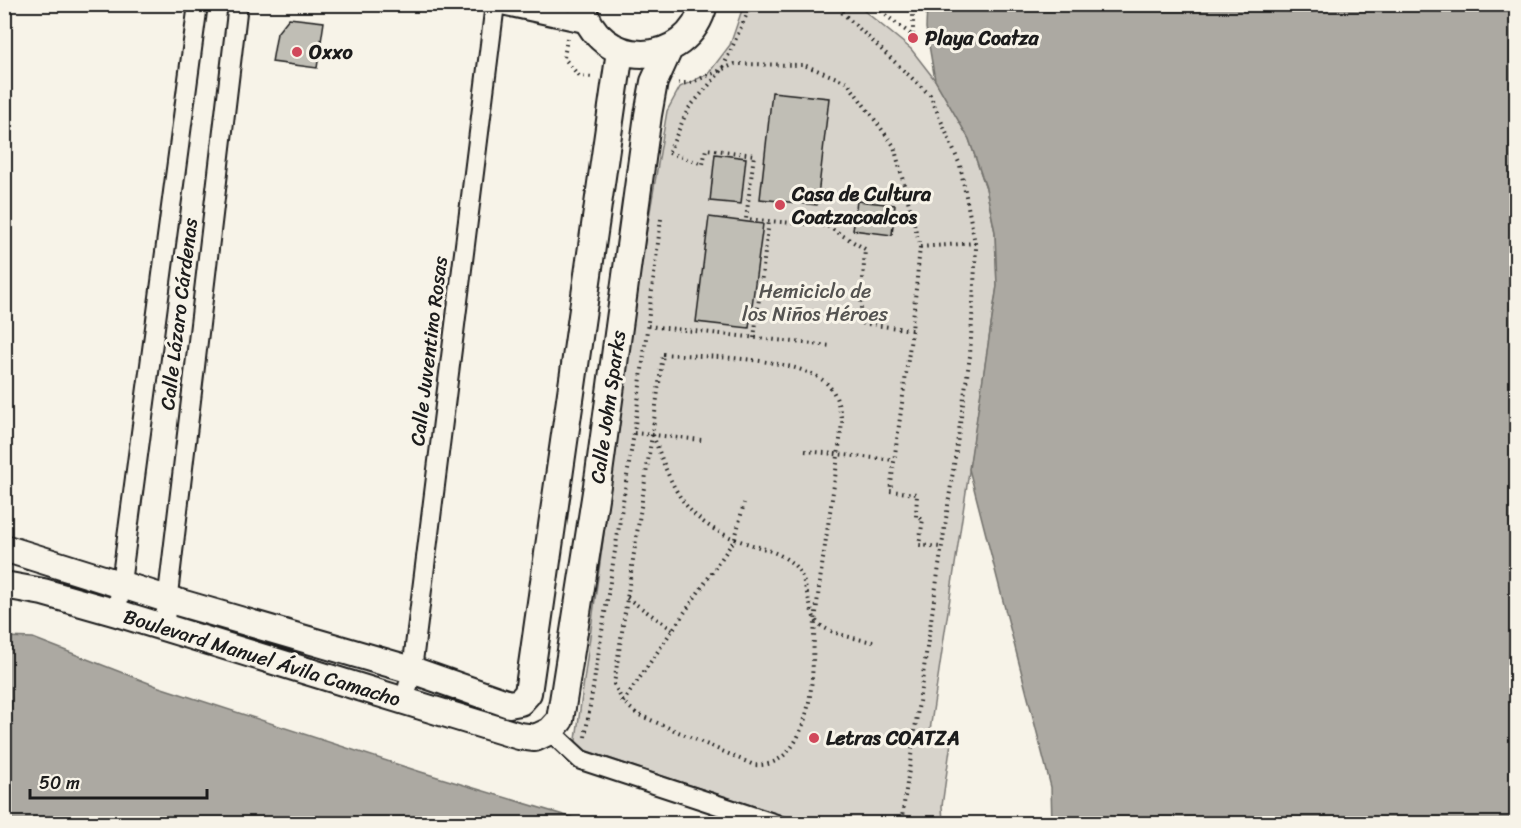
<svg xmlns="http://www.w3.org/2000/svg" width="1521" height="828" font-family="Sriracha,sans-serif">
	<rect width="100%" height="100%" fill="#f7f3e8"/>
	<filter id="ink" filterUnits="userSpaceOnUse"><feTurbulence type="fractalNoise" baseFrequency=".0167" numOctaves="2"/><feDisplacementMap in="SourceGraphic" scale="12" xChannelSelector="R" yChannelSelector="G"/><feConvolveMatrix kernelMatrix="1 2 1 2 8 2 1 2 1" color-interpolation-filters="sRGB"/></filter>
	<g filter="url(#ink)">
		<!-- green -->
		<path fill="#d7d3cb" stroke="#7a7874" stroke-width="1.5" d="M 741,5 L 857,5 L 911,49 L 935,80 L 969,139 L 986,188 L 995,232 L 997,286 L 929,737 L 951,742 L 942,806 L 943,823 L 805,823 L 575,747 L 638,282 L 667,111 L 680,87 L 708,74 L 730,45 L 742,10 Z"/>
		<!-- water -->
		<path fill="#aca9a2" stroke="#72716c" stroke-width="1.5" d="M 927,4 L 1516,5 L 1516,823 L 1052,823 L 1051,787 L 969,469 L 997,286 L 995,232 L 986,188 L 969,139 L 935,80 L 926,28 Z
			M 5,637 L 33,638 L 159,687 L 421,772 L 590,823 L 5,823 Z"/>
		<!-- building -->
		<path fill="#c0beb5" stroke="#1c1c1c" stroke-width="1.5" d="M 289,18 L 324,22 L 317,68 L 272,62 L 277,33 Z
			M 772,92 L 829,98 L 817,205 L 760,199 Z
			M 715,154 L 746,158 L 741,204 L 710,201 Z
			M 857,201 L 895,205 L 892,235 L 853,230 Z
			M 709,217 L 763,224 L 749,328 L 696,322 Z"/>
		<g fill="none" stroke-linecap="round" stroke-linejoin="round">
			<defs>
				<path id="street" d="M 497,4 L 589,24
					M 117,613 L 198,4
					M 164,628 L 238,4
					M 404,703 L 412,670 L 495,4
					M 550,731 L 581,760 L 776,824"/>
				<path id="secondary" d="M 582,4 C 597,71 688,70 704,4
					M 4,548 L 167,599 L 412,670 L 509,704 L 520,702 L 528,693 L 620,51
					M 4,585 L 43,592 L 117,613 L 519,736 L 535,738 L 550,731 L 560,720 L 599,473 L 648,115 L 654,82 L 669,49"/>
			</defs>
			<!-- street casing -->
			<use href="#street" stroke="#1c1c1c" stroke-width="22"/>
			<!-- secondary casing -->
			<use href="#secondary" stroke="#1c1c1c" stroke-width="30"/>
			<!-- path -->
			<path stroke="#1c1c1c" stroke-width="4" stroke-dasharray="1.5 4.5" stroke-linecap="butt" d="M 833,4 L 930,95 L 960,165 L 976,248 L 970,356 L 901,824
				M 871,4 L 913,36 L 913,4
				M 567,38 L 564,58 L 579,76 L 593,77
				M 678,83 L 690,83 L 735,64 L 804,65 L 847,82 L 894,146 L 920,247 L 975,243
				M 669,152 L 688,109 L 722,70 L 749,9 L 748,4
				M 669,153 L 703,164 L 706,149 L 754,155 L 746,219 L 827,226 L 865,249 L 860,323 L 912,330
				M 920,247 L 912,330 L 890,491 L 917,494 L 916,517 L 923,519 L 919,545 L 941,547
				M 648,326 L 831,346
				M 754,338 L 769,221
				M 663,354 C 703,357 806,356 830,387 C 838,397 840,411 842,422 C 835,489 822,555 815,622 C 812,658 815,701 799,734 C 791,753 775,767 754,765 L 637,714 L 623,702 L 614,684 L 652,435 Z
				M 634,433 L 702,440
				M 653,435 C 673,490 684,522 743,542 C 761,548 782,552 796,567 C 803,575 805,586 808,597 C 810,603 811,612 815,619 C 822,633 858,639 873,642
				M 805,451 L 894,460
				M 627,598 L 673,630
				M 623,702 L 735,539 L 744,503
				M 585,737 L 634,433 L 661,219"/>
			<!-- street -->
			<use href="#street" stroke="#f7f3e8" stroke-width="18"/>
			<!-- secondary -->
			<use href="#secondary" stroke="#f7f3e8" stroke-width="26"/>
		</g>
	</g>
	<!-- markers -->
	<g fill="#d1495b" stroke="#f7f3e8" stroke-width="2">
		<circle cx="913" cy="38" r="6"/>
		<circle cx="297" cy="52" r="6"/>
		<circle cx="780" cy="205" r="6"/>
		<circle cx="814" cy="738" r="6"/>
	</g>
	<g text-anchor="middle" dominant-baseline="central" stroke-width="6" stroke-linejoin="round" paint-order="stroke">
		<!-- poi labels -->
		<g font-size="20" font-weight="bold" fill="#1c1c1c" stroke="#f7f3e8" text-anchor="start">
			<text x="925" y="38">Playa Coatza</text>
			<text x="309" y="52">Oxxo</text>
			<text x="792" y="194">Casa de Cultura<tspan x="792" dy="23">Coatzacoalcos</tspan></text>
			<text x="826" y="738">Letras COATZA</text>
		</g>
		<!-- park labels -->
		<g font-size="20" fill="#545351" stroke="#f7f3e8">
			<text x="815" y="291">Hemiciclo de<tspan x="815" dy="23">los Niños Héroes</tspan></text>
		</g>
		<!-- street labels -->
		<g font-size="20" fill="#1c1c1c" stroke="#f7f3e8">
			<text transform="translate(179 314) rotate(-83)">Calle Lázaro Cárdenas</text>
			<text transform="translate(429 351) rotate(-83)">Calle Juventino Rosas</text>
			<text transform="translate(608 407) rotate(-82)">Calle John Sparks</text>
			<text transform="translate(262 658) rotate(17)">Boulevard Manuel Ávila Camacho</text>
		</g>
	</g>
	<!-- margin -->
	<rect width="1521" height="828" fill="none" stroke="#f7f3e8" stroke-width="24"/>
	<rect x="12" y="12" width="1497" height="804" fill="none" stroke="#1c1c1c" stroke-width="2" filter="url(#ink)"/>
	<!-- scale -->
	<path d="M30 789v9h177v-9" fill="none" stroke="#1c1c1c" stroke-width="3"/>
	<text x="39" y="789" font-size="18" fill="#1c1c1c" stroke="#f7f3e8" stroke-width="4.5" paint-order="stroke">50 m</text>
</svg>
